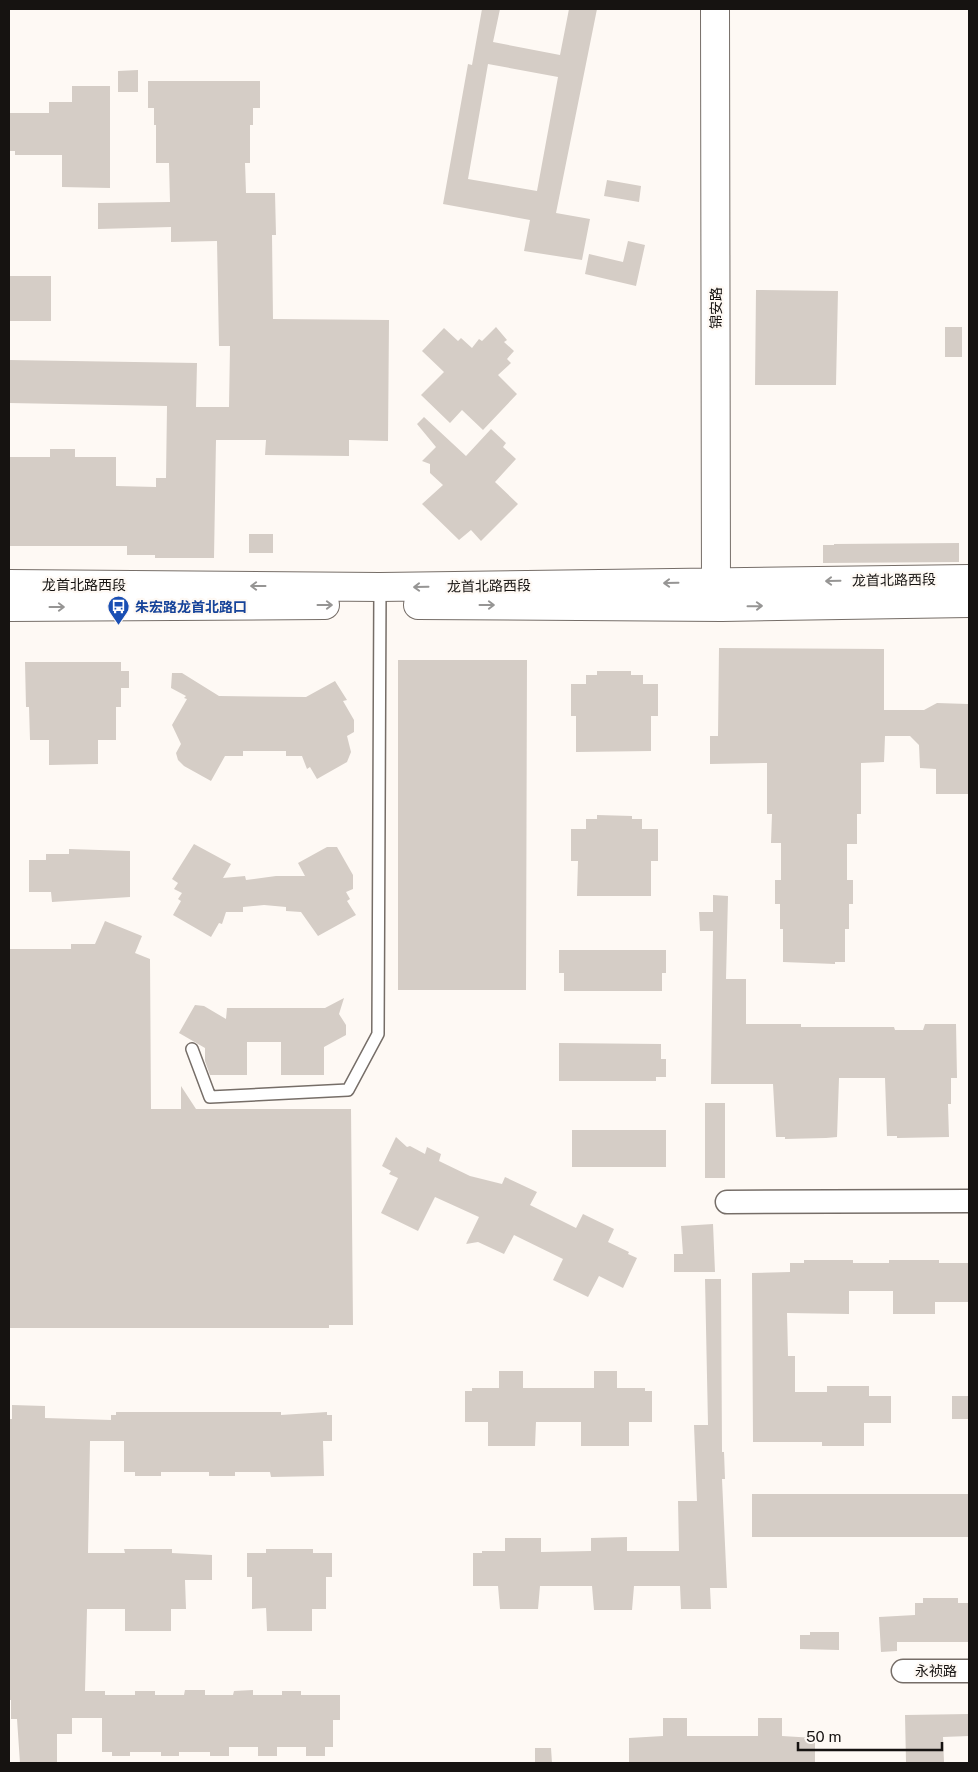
<svg xmlns="http://www.w3.org/2000/svg" width="978" height="1772" font-family="'Public Sans','Noto Sans SC',sans-serif">
	<rect width="100%" height="100%" fill="#fef9f4"/>
	<!-- building -->
	<path fill="#d5cdc6" fill-rule="evenodd" d="M 482,9 L 500,9 L 493,42 L 560,55 L 569,9 L 597,9 L 556,213 L 590,219 L 582,260 L 524,251 L 530,220 L 443,204 L 468,64 L 472,65 ZM 488,64 L 558,77 L 537,191 L 468,179 Z
		M 138,70 L 138,92 L 118,92 L 118,71 Z
		M 148,81 L 260,81 L 260,108 L 253,108 L 253,125 L 250,125 L 250,163 L 245,163 L 246,193 L 275,193 L 276,235 L 272,235 L 273,319 L 389,320 L 388,441 L 349,440 L 349,456 L 265,455 L 266,440 L 216,440 L 214,558 L 155,558 L 155,555 L 127,555 L 127,546 L 9,546 L 9,457 L 50,457 L 50,449 L 75,449 L 75,457 L 116,457 L 116,486 L 156,487 L 156,478 L 166,478 L 167,406 L 9,403 L 9,360 L 197,363 L 196,407 L 229,407 L 230,346 L 219,346 L 217,241 L 171,242 L 171,227 L 98,229 L 98,203 L 170,202 L 169,163 L 156,163 L 156,125 L 154,125 L 154,108 L 148,108 Z
		M 72,86 L 110,86 L 110,188 L 62,187 L 62,155 L 15,155 L 15,151 L 9,151 L 9,113 L 49,113 L 49,102 L 72,102 Z
		M 607,180 L 641,186 L 639,202 L 604,196 Z
		M 628,241 L 645,245 L 636,286 L 585,274 L 589,254 L 623,262 Z
		M 9,276 L 51,276 L 51,321 L 9,321 Z
		M 756,290 L 838,291 L 836,385 L 755,385 Z
		M 496,327 L 507,340 L 504,342 L 514,351 L 507,359 L 511,363 L 498,375 L 517,394 L 483,430 L 462,410 L 450,423 L 421,395 L 444,372 L 422,351 L 444,328 L 458,341 L 461,338 L 472,348 L 479,339 L 482,341 Z
		M 945,327 L 962,327 L 962,357 L 945,357 Z
		M 424,417 L 466,456 L 491,429 L 506,443 L 503,447 L 516,459 L 495,482 L 518,504 L 481,541 L 471,530 L 459,540 L 422,504 L 443,485 L 430,473 L 430,464 L 422,461 L 436,447 L 417,424 Z
		M 249,534 L 273,534 L 273,553 L 249,553 Z
		M 959,543 L 959,562 L 823,563 L 823,545 L 834,545 L 834,544 Z
		M 719,648 L 884,649 L 884,710 L 924,710 L 937,703 L 968,704 L 969,794 L 936,794 L 936,769 L 920,768 L 919,745 L 910,736 L 885,736 L 884,762 L 861,763 L 861,814 L 857,814 L 857,844 L 847,844 L 847,880 L 853,880 L 853,904 L 849,904 L 849,929 L 845,929 L 845,962 L 835,962 L 835,964 L 783,962 L 783,929 L 780,929 L 780,904 L 775,904 L 775,880 L 781,880 L 781,843 L 771,843 L 772,814 L 767,814 L 767,763 L 710,764 L 710,736 L 718,736 Z
		M 398,660 L 527,660 L 526,990 L 398,990 Z
		M 25,662 L 121,662 L 121,671 L 129,671 L 129,688 L 121,688 L 121,707 L 116,707 L 116,740 L 98,740 L 98,764 L 49,765 L 49,740 L 30,740 L 29,707 L 26,707 Z
		M 597,671 L 631,671 L 631,675 L 643,675 L 643,684 L 658,684 L 658,716 L 651,716 L 651,751 L 576,752 L 576,716 L 571,716 L 571,684 L 586,684 L 586,675 L 597,675 Z
		M 172,673 L 182,673 L 219,696 L 306,697 L 335,681 L 347,700 L 343,701 L 354,720 L 354,732 L 347,736 L 351,752 L 347,762 L 317,779 L 310,767 L 307,769 L 302,756 L 286,756 L 286,751 L 243,751 L 243,756 L 225,756 L 211,781 L 184,766 L 178,760 L 176,753 L 181,744 L 172,725 L 187,699 L 184,698 L 186,696 L 171,688 Z
		M 597,815 L 632,816 L 632,819 L 642,819 L 642,829 L 658,829 L 658,861 L 651,861 L 651,896 L 577,896 L 578,861 L 571,861 L 571,829 L 586,829 L 586,819 L 597,819 Z
		M 194,844 L 231,864 L 223,878 L 245,876 L 246,880 L 276,876 L 305,876 L 298,863 L 327,847 L 337,847 L 353,875 L 353,889 L 346,892 L 350,899 L 347,901 L 356,915 L 318,936 L 301,912 L 286,911 L 286,907 L 264,905 L 243,907 L 243,912 L 226,912 L 222,924 L 219,923 L 211,937 L 173,915 L 181,901 L 178,899 L 182,893 L 174,889 L 178,883 L 172,879 Z
		M 69,849 L 130,851 L 130,897 L 52,902 L 51,892 L 29,892 L 29,860 L 46,860 L 46,854 L 69,854 Z
		M 713,895 L 728,896 L 726,979 L 746,979 L 746,1024 L 801,1024 L 801,1027 L 894,1027 L 895,1030 L 923,1030 L 925,1024 L 956,1024 L 957,1078 L 951,1078 L 951,1104 L 948,1104 L 949,1137 L 897,1138 L 897,1136 L 887,1136 L 885,1078 L 839,1078 L 837,1137 L 826,1138 L 785,1139 L 785,1137 L 776,1137 L 773,1084 L 711,1084 L 713,931 L 700,931 L 699,912 L 713,912 Z
		M 105,921 L 142,936 L 135,953 L 150,959 L 151,1109 L 181,1109 L 181,1086 L 196,1109 L 351,1109 L 353,1325 L 329,1325 L 329,1328 L 9,1328 L 9,949 L 71,949 L 71,944 L 95,944 Z
		M 559,950 L 666,950 L 666,973 L 662,973 L 662,991 L 564,991 L 564,973 L 559,973 Z
		M 344,998 L 339,1014 L 346,1025 L 346,1035 L 324,1047 L 324,1075 L 281,1075 L 281,1042 L 247,1042 L 247,1075 L 210,1075 L 205,1061 L 205,1048 L 179,1033 L 195,1005 L 204,1006 L 226,1019 L 227,1008 L 325,1008 Z
		M 559,1043 L 661,1044 L 661,1059 L 666,1059 L 666,1077 L 656,1077 L 656,1081 L 559,1081 Z
		M 705,1103 L 725,1103 L 725,1178 L 705,1178 Z
		M 572,1130 L 666,1130 L 666,1167 L 572,1167 Z
		M 396,1137 L 407,1147 L 410,1146 L 425,1154 L 427,1147 L 441,1154 L 439,1161 L 470,1176 L 502,1184 L 505,1177 L 537,1192 L 530,1205 L 576,1228 L 583,1214 L 614,1229 L 608,1242 L 629,1252 L 628,1254 L 637,1258 L 623,1288 L 599,1276 L 588,1297 L 553,1280 L 563,1259 L 514,1235 L 504,1254 L 478,1242 L 466,1244 L 479,1217 L 435,1197 L 418,1231 L 381,1213 L 398,1178 L 389,1174 L 391,1171 L 382,1166 Z
		M 713,1224 L 715,1272 L 674,1272 L 674,1254 L 683,1254 L 681,1226 Z
		M 804,1260 L 853,1260 L 853,1263 L 889,1263 L 889,1260 L 939,1260 L 939,1263 L 969,1263 L 969,1302 L 935,1302 L 935,1314 L 893,1314 L 893,1291 L 849,1291 L 849,1314 L 787,1313 L 788,1356 L 795,1356 L 795,1392 L 827,1392 L 827,1386 L 869,1386 L 869,1396 L 891,1396 L 891,1423 L 864,1423 L 864,1446 L 822,1446 L 822,1442 L 753,1442 L 752,1273 L 790,1272 L 790,1263 L 804,1263 Z
		M 705,1279 L 721,1279 L 722,1452 L 724,1452 L 725,1479 L 722,1479 L 727,1588 L 710,1588 L 711,1609 L 681,1609 L 680,1586 L 634,1586 L 632,1610 L 594,1610 L 592,1586 L 540,1586 L 538,1609 L 500,1609 L 498,1586 L 473,1586 L 473,1553 L 482,1553 L 482,1551 L 505,1551 L 505,1538 L 541,1538 L 541,1552 L 591,1551 L 591,1538 L 627,1537 L 627,1551 L 679,1551 L 678,1501 L 697,1501 L 694,1425 L 708,1425 Z
		M 499,1371 L 523,1371 L 523,1388 L 594,1388 L 594,1371 L 617,1371 L 617,1388 L 645,1388 L 645,1391 L 652,1391 L 652,1422 L 629,1422 L 629,1446 L 581,1446 L 581,1422 L 536,1422 L 535,1446 L 488,1446 L 488,1422 L 465,1422 L 465,1391 L 472,1391 L 472,1388 L 499,1388 Z
		M 952,1396 L 969,1396 L 969,1419 L 952,1419 Z
		M 12,1405 L 45,1406 L 45,1418 L 111,1420 L 111,1415 L 116,1415 L 116,1412 L 281,1412 L 281,1415 L 327,1412 L 327,1415 L 332,1415 L 332,1441 L 323,1441 L 324,1476 L 271,1477 L 270,1472 L 235,1472 L 235,1476 L 209,1476 L 209,1472 L 161,1472 L 161,1476 L 135,1476 L 135,1472 L 124,1472 L 124,1441 L 90,1441 L 88,1553 L 125,1553 L 124,1549 L 172,1549 L 172,1553 L 212,1555 L 212,1580 L 185,1580 L 186,1609 L 171,1609 L 171,1631 L 125,1631 L 125,1609 L 87,1609 L 85,1691 L 105,1691 L 105,1695 L 135,1695 L 135,1691 L 155,1691 L 155,1695 L 184,1695 L 185,1690 L 205,1690 L 205,1695 L 233,1695 L 234,1691 L 253,1690 L 253,1695 L 282,1695 L 282,1691 L 301,1691 L 301,1695 L 340,1695 L 340,1720 L 333,1720 L 333,1747 L 325,1747 L 325,1756 L 306,1756 L 306,1747 L 277,1747 L 277,1756 L 258,1756 L 258,1747 L 229,1747 L 229,1756 L 210,1756 L 210,1752 L 179,1752 L 179,1756 L 161,1756 L 161,1752 L 130,1752 L 130,1756 L 112,1756 L 112,1752 L 102,1752 L 102,1718 L 72,1718 L 72,1734 L 57,1734 L 57,1763 L 20,1763 L 17,1719 L 11,1719 L 11,1700 L 9,1700 L 9,1419 L 12,1419 Z
		M 752,1494 L 969,1494 L 969,1537 L 752,1537 Z
		M 266,1549 L 313,1549 L 313,1553 L 332,1553 L 332,1577 L 326,1577 L 326,1609 L 312,1609 L 312,1631 L 267,1631 L 266,1608 L 252,1609 L 252,1577 L 247,1577 L 247,1553 L 266,1553 Z
		M 923,1598 L 958,1598 L 958,1603 L 969,1603 L 969,1642 L 897,1642 L 897,1651 L 881,1652 L 879,1617 L 915,1615 L 915,1603 L 923,1603 Z
		M 810,1632 L 839,1632 L 839,1650 L 800,1649 L 800,1635 L 810,1635 Z
		M 969,1714 L 969,1736 L 943,1737 L 944,1762 L 906,1762 L 905,1715 Z
		M 663,1718 L 687,1718 L 687,1736 L 758,1736 L 758,1718 L 782,1718 L 782,1736 L 815,1738 L 815,1763 L 629,1763 L 629,1738 L 663,1736 Z
		M 535,1748 L 551,1748 L 552,1763 L 535,1763 Z"/>
	<g fill="none" stroke-linecap="round" stroke-linejoin="round">
		<defs>
			<path id="service" d="M 192,1049 L 210,1097 L 348,1090 L 378,1034 L 380,587"/>
			<path id="minor" d="M 727,1202 L 969,1201
				M 903,1671 L 969,1671"/>
			<path id="tertiary" d="M 715,9 L 716,600
				M 9,584 L 380,587 L 969,579
				M 418,605 L 722,607 L 969,603
				M 9,607 L 325,605"/>
		</defs>
		<!-- service casing -->
		<use href="#service" stroke="#766e68" stroke-width="14"/>
		<!-- minor casing -->
		<use href="#minor" stroke="#766e68" stroke-width="25"/>
		<!-- tertiary casing -->
		<use href="#tertiary" stroke="#766e68" stroke-width="30"/>
		<!-- service -->
		<use href="#service" stroke="#fff" stroke-width="11"/>
		<!-- minor -->
		<use href="#minor" stroke="#fff" stroke-width="22"/>
		<!-- tertiary -->
		<use href="#tertiary" stroke="#fff" stroke-width="28"/>
	</g>
	<!-- one-way arrows -->
	<defs><path id="oneway-shaft" d="M-6 0H5M1.5-3L5.5 0L1.5 3" fill="none" stroke-width="1.6" stroke-linecap="round" stroke-linejoin="round" transform="scale(1.25)"/></defs>
	<g stroke="#969594">
		<use href="#oneway-shaft" transform="translate(833 581) rotate(179)"/>
		<use href="#oneway-shaft" transform="translate(671 583) rotate(179)"/>
		<use href="#oneway-shaft" transform="translate(258 586) rotate(-180)"/>
		<use href="#oneway-shaft" transform="translate(421 587) rotate(179)"/>
		<use href="#oneway-shaft" transform="translate(325 605)"/>
		<use href="#oneway-shaft" transform="translate(487 605)"/>
		<use href="#oneway-shaft" transform="translate(755 606) rotate(-1)"/>
		<use href="#oneway-shaft" transform="translate(57 607)"/>
	</g>
	<!-- icons -->
	<defs>
		<symbol id="bus-pin" viewBox="-11 -11 22 30"><path d="M0 17L-7.5 6A9.5 9.5 0 1 1 7.5 6Z" fill="#1a4fb4" stroke="#fef9f4"/><path d="M-5-6H5V4H4V6H2V4H-2V6H-4V4H-5ZM-3.5-4V0h7V-4ZM-3.5 1.2v1.5H-2V1.2ZM2 1.2v1.5H3.5V1.2Z" fill="#fff"/></symbol>
	</defs>
	<g fill-rule="evenodd">
		<use href="#bus-pin" x="106" y="594" width="25" height="34"/>
	</g>
	<g text-anchor="middle" dominant-baseline="central" stroke-width="4.5" stroke-linejoin="round" paint-order="stroke">
		<!-- street labels -->
		<g font-size="14" fill="#161311" stroke="#fef9f4">
			<text transform="translate(716 308) rotate(-90)">锦安路</text>
			<text transform="translate(894 580) rotate(-1)">龙首北路西段</text>
			<text x="84" y="585">龙首北路西段</text>
			<text transform="translate(489 586) rotate(-1)">龙首北路西段</text>
			<text x="936" y="1671">永祯路</text>
		</g>
		<!-- transit labels -->
		<g font-size="14" font-weight="bold" fill="#164399" stroke="#fef9f4" text-anchor="start">
			<text x="135" y="607">朱宏路龙首北路口</text>
		</g>
	</g>
	<!-- border -->
	<rect width="978" height="1772" fill="none" stroke="#161311" stroke-width="20"/>
	<!-- scale -->
	<path d="M798 1742v8h144v-8" fill="none" stroke="#161311" stroke-width="2.5"/>
	<text x="806" y="1742" font-size="15" fill="#161311" stroke="#fef9f4" stroke-width="4" paint-order="stroke">50 m</text>
</svg>
